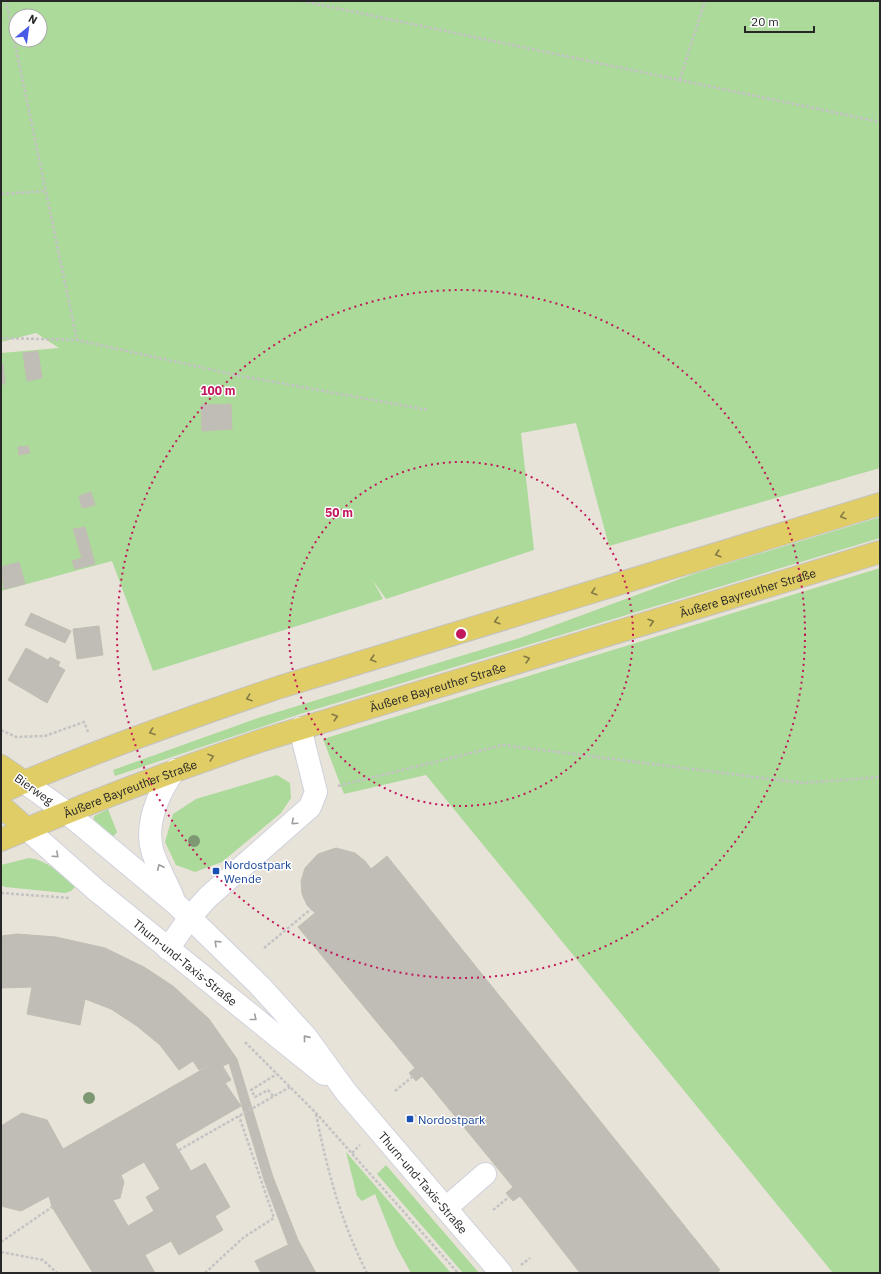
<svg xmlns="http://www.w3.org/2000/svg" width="881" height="1274" font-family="'IBM Plex Sans',sans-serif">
	<rect width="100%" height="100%" fill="#e8e3d9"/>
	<!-- green -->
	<path fill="#abda9a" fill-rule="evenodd" d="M 1,1 L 880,1 L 880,468 L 609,546 L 576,423 L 521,433 L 534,550 L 386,599 L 372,579 L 383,599 L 153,671 L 112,561 L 1,591 L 1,353 L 59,348 L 36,333 L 1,342 ZM 16,16 L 40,16 L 40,40 L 16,40 Z
		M 880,517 L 880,538 L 300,714 L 115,776 L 113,770 L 258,718 L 520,638 L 696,573 Z
		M 880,568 L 880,1273 L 833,1273 L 426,775 L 344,794 L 323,739 Z
		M 277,775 L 290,783 L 291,798 L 281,813 L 222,862 L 195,872 L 176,865 L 165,842 L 173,814 L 196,799 Z
		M 108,809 L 117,832 L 113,837 L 94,820 L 94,816 Z
		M 29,858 C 48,860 61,875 76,886 L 71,891 L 65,893 L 5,887 L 1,885 L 1,865 Z
		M 346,1152 L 451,1273 L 411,1273 L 396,1246 L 375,1194 L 362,1201 L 357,1196 Z
		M 386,1165 L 479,1273 L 463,1273 L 377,1174 Z"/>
	<!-- building -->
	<path fill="#c0bcb6" stroke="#c3beb3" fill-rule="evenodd" d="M 38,351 L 42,378 L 27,381 L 23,353 Z
		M 1,364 L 3,364 L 5,384 L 1,384 Z
		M 231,404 L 232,429 L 202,431 L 201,405 Z
		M 28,446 L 30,453 L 19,455 L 18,447 Z
		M 91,492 L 95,505 L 82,508 L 79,496 Z
		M 85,527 L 95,564 L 75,569 L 72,561 L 82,558 L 73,529 Z
		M 19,562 L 25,584 L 4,589 L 1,567 Z
		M 31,613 L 42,618 L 36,630 L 25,625 Z
		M 42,618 L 71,631 L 65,643 L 36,630 Z
		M 99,626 L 103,655 L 77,659 L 73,629 Z
		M 26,648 L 48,660 L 50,657 L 60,662 L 58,666 L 65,670 L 47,703 L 8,680 Z
		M 336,848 L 355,853 L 365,861 L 371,869 L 387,856 L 720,1270 L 717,1273 L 580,1273 L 520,1196 L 513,1201 L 506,1193 L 513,1187 L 422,1076 L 416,1081 L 409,1073 L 415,1068 L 298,927 L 315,913 L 307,905 L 302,894 L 301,881 L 305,868 L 318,854 Z
		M 17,934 L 56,937 L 105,948 L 144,967 L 173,986 L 209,1019 L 237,1059 L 223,1066 L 219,1060 L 199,1070 L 193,1061 L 179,1070 L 160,1045 L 137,1026 L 111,1009 L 85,999 L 80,1025 L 27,1014 L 32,987 L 1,988 L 1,936 Z
		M 237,1059 L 273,1177 L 298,1240 L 288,1244 L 264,1180 L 229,1063 Z
		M 219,1060 L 231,1080 L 225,1083 L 241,1106 L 175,1144 L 191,1171 L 205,1163 L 230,1207 L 215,1216 L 223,1230 L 179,1255 L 171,1241 L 145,1255 L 155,1273 L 93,1273 L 52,1207 L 49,1196 L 21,1211 L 1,1206 L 1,1126 L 22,1113 L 47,1120 L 63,1149 ZM 144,1162 L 160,1189 L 146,1197 L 154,1211 L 128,1226 L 113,1200 L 120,1198 L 124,1182 L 121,1175 Z
		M 298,1240 L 316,1273 L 261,1273 L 255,1261 Z"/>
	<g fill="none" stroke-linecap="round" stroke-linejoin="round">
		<defs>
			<g id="minor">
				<path id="s1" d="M 24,782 L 66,812 L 175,903 L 260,986 L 307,1038 L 346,1092 L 501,1273"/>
				<path id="s2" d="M 27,829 L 96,890 L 324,1074"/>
				<path d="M 173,898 C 167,883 158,868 153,853 C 144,826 158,792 175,770"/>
				<path d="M 168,949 L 190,917 L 208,897 L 310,807 L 316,792 L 300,728"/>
				<path d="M 446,1208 L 485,1174"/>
			</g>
			<g id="major">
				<path d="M 1,766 L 24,782"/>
				<path d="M 1,792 C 92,752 186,719 280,687 L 880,504"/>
				<path d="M 1,806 L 27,829"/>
				<path id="s3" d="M 1,840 C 87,803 174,770 263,740 L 880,552"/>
			</g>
		</defs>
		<!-- minor casing -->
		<use href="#minor" stroke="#cfd1de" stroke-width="24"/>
		<!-- major casing -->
		<use href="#major" stroke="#c3c3c3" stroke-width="24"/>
		<!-- path -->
		<path stroke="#c3c3c3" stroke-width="2.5" stroke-dasharray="3 2" stroke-linecap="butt" d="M 6,1 L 77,340
			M 302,1 L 880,122
			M 680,79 L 705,1
			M 1,194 L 46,191
			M 1,338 L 77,340 L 236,375 L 428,410
			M 1,730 L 16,737 L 45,736 L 84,722 L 88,732
			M 338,786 L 503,745 L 802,783 L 880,777
			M 1,893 L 70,898
			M 264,948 L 311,909
			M 245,1042 L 316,1113 L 458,1273
			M 395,1091 L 412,1077
			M 273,1096 L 268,1090 L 255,1097 L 251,1090 L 277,1074
			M 316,1114 C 327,1170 341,1222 367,1273
			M 410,1119 L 416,1115
			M 179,1150 L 290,1087
			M 352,1153 L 360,1145
			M 493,1210 L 509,1197
			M 1,1242 L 52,1207
			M 1,1252 L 43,1260 L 57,1273
			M 521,1265 L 530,1258
			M 205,1273 L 244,1237 L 274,1218 L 239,1116"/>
		<!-- minor -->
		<use href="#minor" stroke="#fff" stroke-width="22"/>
		<!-- major -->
		<use href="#major" stroke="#e1cd65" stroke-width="22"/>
	</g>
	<!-- trees -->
	<g fill="#7e9873">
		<circle cx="194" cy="841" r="6"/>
		<circle cx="89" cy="1098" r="6"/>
	</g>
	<!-- one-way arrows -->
	<defs><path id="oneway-chevron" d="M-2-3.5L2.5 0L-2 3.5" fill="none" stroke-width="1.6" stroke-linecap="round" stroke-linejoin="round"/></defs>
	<g stroke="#847a46">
		<use href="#oneway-chevron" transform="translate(843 516) rotate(163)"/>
		<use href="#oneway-chevron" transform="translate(718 554) rotate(163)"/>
		<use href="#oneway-chevron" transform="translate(594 592) rotate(163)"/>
		<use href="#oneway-chevron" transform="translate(497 621) rotate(163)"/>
		<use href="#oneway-chevron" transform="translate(651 622) rotate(-17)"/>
		<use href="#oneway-chevron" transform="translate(373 659) rotate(163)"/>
		<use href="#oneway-chevron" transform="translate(527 659) rotate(-17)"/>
		<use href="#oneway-chevron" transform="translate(249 698) rotate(161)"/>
		<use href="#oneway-chevron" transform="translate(335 717) rotate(-17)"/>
		<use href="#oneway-chevron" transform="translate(152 732) rotate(160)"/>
		<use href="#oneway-chevron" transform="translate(211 757) rotate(-19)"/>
	</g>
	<g stroke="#9e9e9e">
		<use href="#oneway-chevron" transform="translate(294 822) rotate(138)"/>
		<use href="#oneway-chevron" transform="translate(56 855) rotate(42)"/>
		<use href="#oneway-chevron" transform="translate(160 867) rotate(-115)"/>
		<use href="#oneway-chevron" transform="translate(217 943) rotate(-136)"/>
		<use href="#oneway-chevron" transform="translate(254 1018) rotate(39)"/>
		<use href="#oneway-chevron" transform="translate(306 1038) rotate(-129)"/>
	</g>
	<!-- distance rings -->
	<g fill="none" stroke="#c2185b" stroke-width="2" stroke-dasharray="2 4">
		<circle cx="461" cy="634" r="172"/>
		<circle cx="461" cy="634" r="344"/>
	</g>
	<!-- markers -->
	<g fill="#1a4fb4" stroke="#fff" stroke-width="1.5">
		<rect x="212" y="867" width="8" height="8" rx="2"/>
		<rect x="406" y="1115" width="8" height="8" rx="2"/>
	</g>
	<g text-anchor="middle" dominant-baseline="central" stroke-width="3" stroke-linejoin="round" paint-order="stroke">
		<!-- street labels -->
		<g font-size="12" fill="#272727" stroke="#fff">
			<text stroke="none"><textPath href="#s3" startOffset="787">Äußere Bayreuther Straße</textPath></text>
			<text stroke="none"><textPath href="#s3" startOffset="463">Äußere Bayreuther Straße</textPath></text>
			<text stroke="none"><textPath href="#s3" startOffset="139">Äußere Bayreuther Straße</textPath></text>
			<text transform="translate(34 789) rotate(35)">Bierweg</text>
			<text stroke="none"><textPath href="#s2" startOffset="207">Thurn-und-Taxis-Straße</textPath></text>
			<text stroke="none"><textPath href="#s1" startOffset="568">Thurn-und-Taxis-Straße</textPath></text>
		</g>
		<!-- transit labels -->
		<g font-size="12" fill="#164399" stroke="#fff" text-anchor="start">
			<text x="224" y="864">Nordostpark<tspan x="224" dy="14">Wende</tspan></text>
			<text x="418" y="1119">Nordostpark</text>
		</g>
	</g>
	<circle cx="461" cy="634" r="6" fill="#c2185b" stroke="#fff" stroke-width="2"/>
	<g font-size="12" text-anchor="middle" font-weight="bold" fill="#c2185b" stroke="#fff" stroke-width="3" stroke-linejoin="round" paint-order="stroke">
		<text x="218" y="395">100 m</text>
		<text x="339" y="517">50 m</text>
	</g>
	<!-- border -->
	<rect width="881" height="1274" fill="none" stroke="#272727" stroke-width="4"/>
	<!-- north arrow -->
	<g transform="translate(28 28) rotate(29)"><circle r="19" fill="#ffffff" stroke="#a9a9a9"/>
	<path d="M0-3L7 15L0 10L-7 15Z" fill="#485ae6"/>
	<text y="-6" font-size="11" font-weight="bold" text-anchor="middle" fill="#272727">N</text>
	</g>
	<!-- scale -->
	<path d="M745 26v6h69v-6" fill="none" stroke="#272727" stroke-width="2"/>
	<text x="751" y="26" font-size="12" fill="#272727" stroke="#ffffff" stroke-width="3" paint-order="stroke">20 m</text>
</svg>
